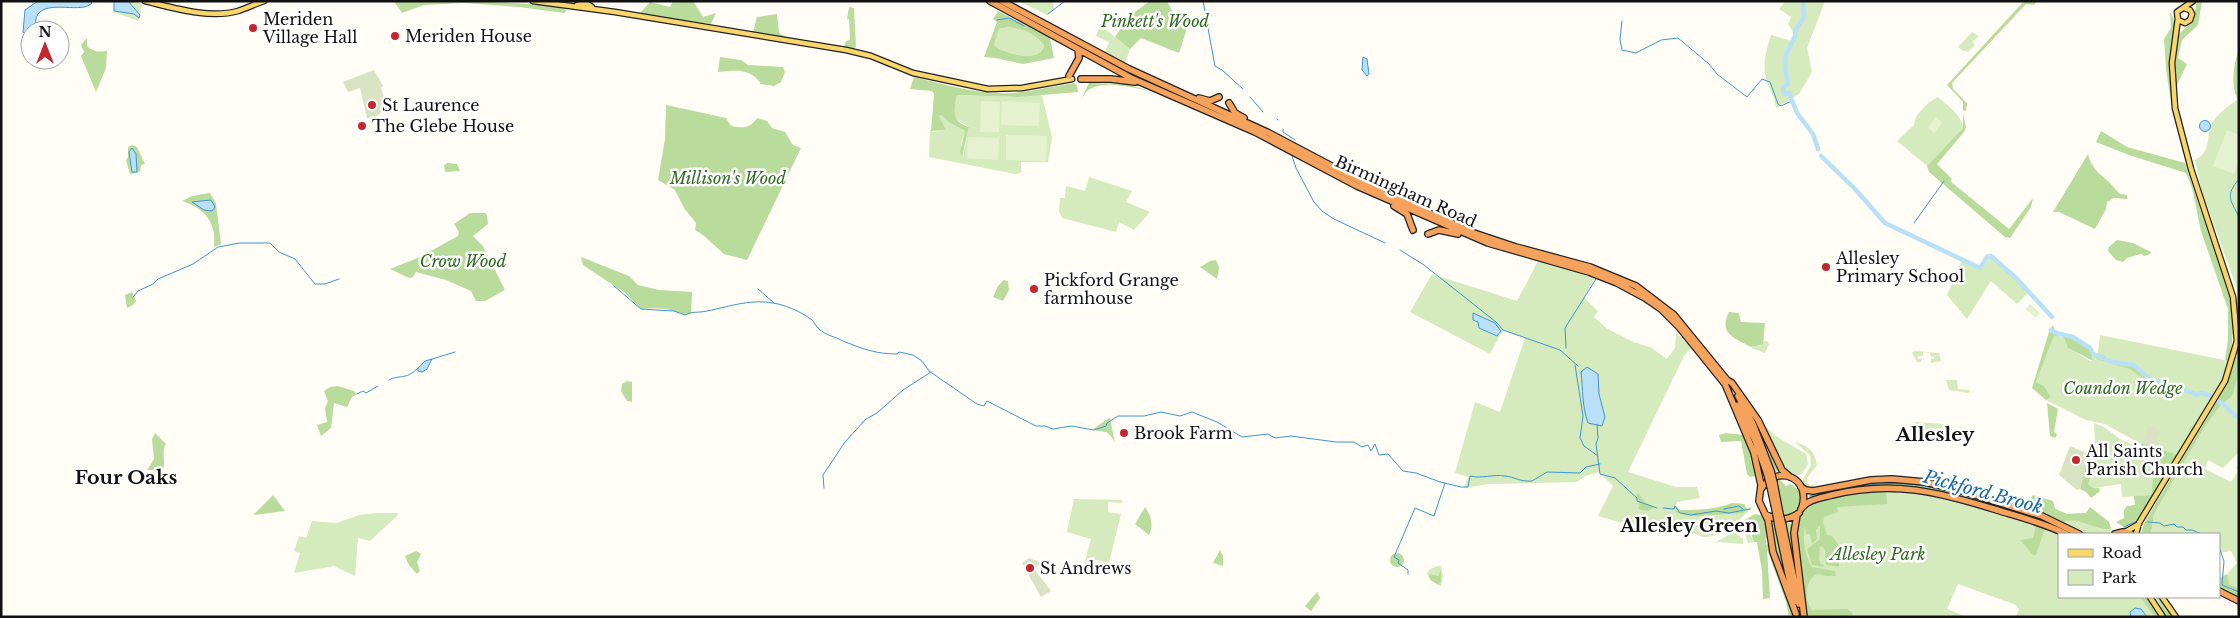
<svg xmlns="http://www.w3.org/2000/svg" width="2240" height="618" font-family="'Libre Baskerville',serif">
	<rect width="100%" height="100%" fill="#fffdf5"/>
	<!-- green -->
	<path fill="#d5ebbd" d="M 114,1 L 133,1 L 142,4 L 139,21 L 113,12 Z
		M 1019,1 L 1053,1 L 1054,9 L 1047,15 Z
		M 1786,1 L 1825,1 L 1807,48 L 1812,72 L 1799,94 L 1776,108 C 1775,97 1769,89 1766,78 C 1762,64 1767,49 1771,35 L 1792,41 L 1795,35 L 1788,24 L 1791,17 L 1779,9 Z
		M 1100,25 L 1130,49 L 1125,63 L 1105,52 L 1109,42 L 1096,36 Z
		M 1009,27 C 1026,30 1032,32 1044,45 C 1042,64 1004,54 994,45 L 999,29 Z
		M 1972,32 L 1979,36 L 1972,42 L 1975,45 L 1968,52 L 1965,50 L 1963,51 L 1958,47 Z
		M 1037,94 L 1042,96 L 1052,137 L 1048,162 L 1021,162 L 1021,173 L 1015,174 L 929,157 L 930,129 L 933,132 L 945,130 L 939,116 L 941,115 L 950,123 L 965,131 L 961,145 L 963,156 L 969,127 L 955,118 L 954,112 L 957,95 L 1018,97 Z
		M 1938,97 C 1947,105 1962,115 1963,128 L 1927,166 L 1897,141 L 1914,125 C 1914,115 1930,100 1938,97 Z
		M 2238,99 L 2239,102 L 2239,294 L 2202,192 L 2195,160 C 2213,151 2205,135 2212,123 C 2217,114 2230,105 2238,99 Z
		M 1089,177 L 1132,191 L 1126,202 L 1150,212 L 1134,230 L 1119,222 L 1116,232 L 1062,218 L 1059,211 L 1060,198 L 1065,198 L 1066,186 L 1085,191 Z
		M 1990,257 L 2002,265 L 2029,292 L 2017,304 L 1991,281 L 1967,319 L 1947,295 L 1962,261 L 1982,269 Z
		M 1538,261 L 1595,277 L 1584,298 L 1598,311 L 1594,317 L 1606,328 L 1633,342 L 1650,347 L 1667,359 L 1675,348 L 1676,332 L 1691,348 L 1684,356 L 1628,472 L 1676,487 L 1697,487 L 1700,498 L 1677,502 L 1676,506 L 1680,510 C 1694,510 1710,510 1724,506 C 1733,504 1734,503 1744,504 L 1746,508 L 1753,507 C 1737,520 1727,537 1704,537 C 1697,536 1693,531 1686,532 L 1675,521 C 1652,533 1622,523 1598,516 L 1613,486 L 1599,472 L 1585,476 L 1577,482 L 1489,484 L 1464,488 L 1468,477 L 1455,473 L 1475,402 L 1500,412 L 1525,338 L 1505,331 L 1501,333 L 1490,354 L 1410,312 L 1432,274 L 1517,301 Z
		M 2057,335 L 2064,338 L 2068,348 L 2090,361 L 2093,361 L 2092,354 L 2098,353 L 2100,335 L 2224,360 L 2237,362 L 2239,359 L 2239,417 L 2233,415 L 2227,404 L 2212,397 L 2178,455 L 2141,444 L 2105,424 L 2086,420 L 2046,400 L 2051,397 L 2044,386 L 2036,382 L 2054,336 Z
		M 1764,341 L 1767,341 L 1769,344 L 1765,353 L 1751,348 Z
		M 1914,351 L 1939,353 L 1941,361 L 1931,363 L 1931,359 L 1934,359 L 1935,357 L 1930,356 L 1930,353 L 1923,352 L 1923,356 L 1918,356 L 1918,359 L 1922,359 L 1921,362 L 1917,362 L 1912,353 Z
		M 1946,380 L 1957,380 L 1958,389 L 1970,390 L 1969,393 L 1949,390 Z
		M 2221,405 L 2226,406 L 2231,415 L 2239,419 L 2239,452 L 2223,468 L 2208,460 L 2205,469 L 2231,482 L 2239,470 L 2236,468 L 2239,464 L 2239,589 L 2228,584 L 2227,574 L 2237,563 L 2231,551 L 2220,553 L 2219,534 L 2151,534 L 2154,514 L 2204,428 Z
		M 1915,422 L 1945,424 L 1944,429 L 1930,428 L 1930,438 L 1915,432 Z
		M 2094,423 L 2104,427 L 2120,439 L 2153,454 L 2152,492 L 2150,495 L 2122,497 L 2121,484 L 2093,488 L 2088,484 L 2091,472 L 2085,468 L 2095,442 Z
		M 1765,426 L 1777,437 L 1806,454 L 1808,464 L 1802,474 L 1792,476 L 1784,471 L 1763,427 Z
		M 1795,442 C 1808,446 1815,451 1817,465 L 1807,478 L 1807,482 L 1810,486 L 1814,484 L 1814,489 L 1807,489 L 1802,481 L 1811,465 L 1810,455 Z
		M 1882,490 L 1935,494 L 2057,533 L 2059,534 L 2059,597 L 2146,597 L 2161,617 L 2016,617 L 2019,609 L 2016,605 L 1958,584 L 1947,609 L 1967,617 L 1807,617 L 1798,526 L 1805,510 L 1815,503 Z
		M 1074,499 L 1122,500 L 1122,503 L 1108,502 L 1108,512 L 1121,514 L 1109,563 L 1089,558 L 1085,573 L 1082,572 L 1091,539 L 1067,532 Z
		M 2052,502 L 2055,509 L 2067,514 L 2086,513 L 2090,507 L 2109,522 L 2111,529 L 2109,534 L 2083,534 L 2049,516 Z
		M 377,513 L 398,513 L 397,516 L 370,541 L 358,538 L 355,576 L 334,566 L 294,573 L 300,553 L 294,551 L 299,536 L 306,538 L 312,521 L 337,523 L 359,515 Z
		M 1741,522 C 1744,530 1751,534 1754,542 L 1748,543 L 1745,534 L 1739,530 Z
		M 1734,532 L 1743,539 L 1743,544 L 1720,542 L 1714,543 Z
		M 1438,566 L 1441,566 L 1443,576 L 1441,586 L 1430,580 L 1427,573 L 1430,569 Z"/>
	<!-- forest -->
	<path fill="#b9dc9c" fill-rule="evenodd" d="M 389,1 C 422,1 545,0 567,10 L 564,13 L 519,7 L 463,3 L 424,5 L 402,13 L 395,3 Z
		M 673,1 L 693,1 L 703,17 L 716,13 L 711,24 L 641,14 L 641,12 L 650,2 L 670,7 Z
		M 1150,1 L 1167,1 L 1176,19 L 1188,25 L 1179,53 L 1141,38 L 1130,49 L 1115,37 L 1121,28 L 1127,29 L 1135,20 L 1132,14 Z
		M 2024,1 L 2037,1 L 2034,5 L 2026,4 L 1952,83 L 1953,89 L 1967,103 L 1966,111 L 1963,110 L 1963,102 L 1947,85 Z
		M 2197,1 L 2202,1 L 2198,25 L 2182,40 L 2178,58 L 2187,64 L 2175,89 L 2174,75 L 2179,34 L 2193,21 Z
		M 849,7 L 854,8 L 856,47 L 853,49 L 844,47 L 846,41 L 850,40 L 849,19 L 847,19 Z
		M 998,11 L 1050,38 L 1054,58 L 1023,64 L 996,58 L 984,57 L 997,22 L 993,19 ZM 1009,27 C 1025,30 1033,32 1044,45 C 1042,64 1004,54 994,45 L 999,29 Z
		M 2170,12 C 2178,23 2172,36 2171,49 C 2168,85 2176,117 2185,151 L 2183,153 L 2171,103 L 2166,69 L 2164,39 L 2171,28 Z
		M 777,14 L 779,33 L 792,40 L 753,32 L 757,17 Z
		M 87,38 L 87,46 C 94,52 99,52 107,51 L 106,68 L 96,92 L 81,56 L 84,52 L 81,45 Z
		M 2239,50 L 2239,102 C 2231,89 2232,67 2239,50 Z
		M 720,57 L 741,60 L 748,65 L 783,67 L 785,72 L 781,82 L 774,86 L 761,84 C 750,67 733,71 718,72 Z
		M 914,77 C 946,85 979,95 1013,93 C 1034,91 1054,86 1074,83 L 1077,85 L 1078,92 L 1018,97 L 957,95 C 954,110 951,122 969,127 L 962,157 L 960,152 L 965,131 L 950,123 L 941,115 L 939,116 L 946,130 L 931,131 L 934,94 L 932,91 L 910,89 Z
		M 1089,83 L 1126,84 L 1150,91 C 1132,88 1107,80 1090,89 C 1085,92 1083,97 1080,102 Z
		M 666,105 L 726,118 L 731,126 C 743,128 750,129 757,118 L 767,121 L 772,128 L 785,132 L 793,145 L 801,148 L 747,260 L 724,254 L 703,235 L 695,230 L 696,223 L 684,208 L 675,190 L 658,180 L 665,139 Z
		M 1963,113 L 1966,127 L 1964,132 L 1937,164 L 1952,179 L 1950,181 L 2009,229 L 2033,198 L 2031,207 L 2010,238 L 2005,237 L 1929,172 L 1927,166 L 1963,128 Z
		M 2101,131 L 2127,147 L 2185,163 L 2231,302 C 2235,322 2232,341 2230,361 L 2225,360 L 2228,339 L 2228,309 L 2201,231 L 2192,188 L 2186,173 L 2129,155 L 2096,142 Z
		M 132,145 L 137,147 L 145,164 L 141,165 L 140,172 L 130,174 L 126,160 L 128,157 L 128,147 Z
		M 2088,154 C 2091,168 2099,173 2109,182 C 2113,186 2116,190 2120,194 L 2127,195 L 2127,199 L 2114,198 L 2107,202 L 2106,209 L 2095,229 L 2059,212 L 2053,212 Z
		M 447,163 L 457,164 L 460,171 L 445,172 L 444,165 Z
		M 210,193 L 216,203 L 221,244 L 214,247 C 217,222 204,208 182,201 L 192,196 Z
		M 470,213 L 485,213 L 487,215 L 488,224 L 473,236 L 483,246 L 505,290 L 485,301 L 476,301 L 471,291 L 446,280 L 416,272 L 413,277 L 409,278 L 390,269 L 420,257 L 458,236 L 459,232 L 454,224 Z
		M 2117,240 L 2133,243 L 2151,252 L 2150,254 L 2144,256 L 2141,254 L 2127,258 L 2123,262 L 2116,260 L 2108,251 L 2109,247 Z
		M 581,257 L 629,276 L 638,285 L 659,290 L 692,292 L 691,314 C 682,316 679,312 671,310 C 661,308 651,308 641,309 L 625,293 L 583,265 Z
		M 1216,260 L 1219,267 L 1217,279 L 1200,267 L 1210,261 Z
		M 1004,280 L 1008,281 L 1009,290 L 1003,301 L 993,297 L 998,286 Z
		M 132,292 L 136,301 L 133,305 L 127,308 L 125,295 Z
		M 1729,312 L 1739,313 L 1741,322 L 1765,323 L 1763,344 L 1751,347 C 1735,338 1718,334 1729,312 Z
		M 2053,325 L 2055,331 L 2064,333 L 2089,348 L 2091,351 L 2093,361 L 2068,348 L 2064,338 L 2061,335 L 2054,336 L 2036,382 L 2044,386 L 2051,397 L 2046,400 L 2032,388 L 2049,332 Z
		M 2239,334 L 2239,372 L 2232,396 L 2221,405 L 2204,428 L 2154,514 L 2151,534 L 2141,534 L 2144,523 L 2226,386 L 2237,355 Z
		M 2097,354 L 2105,356 L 2107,360 L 2119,361 L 2125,364 L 2134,365 L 2149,380 L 2148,382 L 2130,369 L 2100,360 L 2096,358 Z
		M 627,381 L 632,382 L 632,402 L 627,401 L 621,391 L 622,384 Z
		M 338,386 L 354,391 L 357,394 L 352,397 L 347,407 L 334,403 L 331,428 L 321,436 L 317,425 L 327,422 L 325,408 L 328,401 L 324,391 L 330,387 Z
		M 2047,403 L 2058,409 L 2054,432 L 2057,435 L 2055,438 L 2050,436 Z
		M 1755,416 L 1779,467 L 1778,470 L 1774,473 L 1752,418 Z
		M 1109,418 L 1110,418 L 1115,443 C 1106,426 1105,435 1093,429 Z
		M 155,433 L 166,444 C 161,451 166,461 163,470 L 147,470 L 154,459 L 152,439 Z
		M 1726,433 L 1743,435 L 1748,441 L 1756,476 L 1750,477 L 1747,474 L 1741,441 L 1721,442 L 1719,435 Z
		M 2142,443 L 2178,455 L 2137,520 L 2125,528 L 2116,522 L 2124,518 L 2124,510 L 2127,506 L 2135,505 L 2134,496 L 2150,495 L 2152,492 L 2153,454 L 2140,447 Z
		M 2085,468 L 2092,472 L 2088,484 L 2093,488 L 2099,488 L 2100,491 L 2091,498 L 2086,492 L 2080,489 Z
		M 1778,478 L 1786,486 L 1790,484 C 1799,487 1805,500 1798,508 C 1795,513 1789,515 1784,517 L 1776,480 Z
		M 1883,482 C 1939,483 1990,502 2043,519 L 2042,522 C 1989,506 1934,483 1878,486 C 1855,487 1832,493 1810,499 L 1809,495 L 1848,486 Z
		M 1886,490 L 1887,504 L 1837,507 L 1838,512 L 1824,517 L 1823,523 L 1827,535 L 1832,536 L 1839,545 L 1839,567 L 1826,565 L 1825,550 L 1822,546 L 1820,547 L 1819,559 L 1821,564 L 1824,564 L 1823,567 L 1812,565 L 1807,549 L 1820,539 L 1820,525 L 1816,530 L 1817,539 L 1812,544 L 1810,534 L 1806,534 L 1805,526 C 1802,539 1805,556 1812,567 L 1835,571 L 1836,576 L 1826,576 L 1818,574 C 1805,578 1804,600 1812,610 L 1847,609 L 1852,612 L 1853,616 L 1805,617 L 1796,532 L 1798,515 L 1815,503 L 1847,494 Z
		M 1638,493 L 1646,503 L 1654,507 L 1648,511 L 1638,509 L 1640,504 L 1635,498 Z
		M 273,495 L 285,511 L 253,515 Z
		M 2033,495 L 2053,501 L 2055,509 L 2067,514 L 2086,513 L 2090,507 L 2109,522 L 2111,529 C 2096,531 2078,516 2063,522 L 2026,508 L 2025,505 Z
		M 1732,503 L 1744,504 L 1746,508 L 1744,513 L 1695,516 L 1677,513 L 1675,509 L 1676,506 L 1680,510 C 1696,510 1716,510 1732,503 Z
		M 1145,507 C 1151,515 1154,526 1149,535 L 1135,524 Z
		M 1755,514 C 1771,515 1766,533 1766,545 L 1768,544 L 1771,547 L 1793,617 L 1789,617 L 1786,602 L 1767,549 L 1770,598 L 1763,599 L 1762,571 L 1757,542 L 1754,542 L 1751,534 L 1746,534 L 1741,522 Z
		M 1772,519 L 1775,520 L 1789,587 L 1776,556 L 1770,522 Z
		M 1785,521 L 1792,525 L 1799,589 L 1797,584 Z
		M 2036,525 L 2045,528 L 2036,555 L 2033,555 L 2020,540 L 2033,538 Z
		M 1220,550 L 1223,556 L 1223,566 L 1213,563 Z
		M 416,551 L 421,554 L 417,562 L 420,571 L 417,574 L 409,565 L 405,556 Z
		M1390 560a7 7 0 1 1 14 0a7 7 0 1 1-14 0Z
		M 1441,571 L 1441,582 L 1438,585 L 1430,579 L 1429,574 L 1438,576 Z
		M 2227,574 L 2229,584 L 2239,589 L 2239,599 L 2219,587 L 2219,578 Z
		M 1317,592 L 1320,598 L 1311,611 L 1305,606 Z
		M 2140,597 L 2146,597 L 2161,617 L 2155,617 Z
		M 2156,597 L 2160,597 L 2173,617 L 2166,617 Z"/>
	<!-- cemetery -->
	<path fill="#d9e3c4" d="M 374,70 L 383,86 L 381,88 L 385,100 C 384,111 379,119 367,118 L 360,88 L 348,92 L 343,82 Z
		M 2148,425 L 2161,430 L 2155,448 L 2142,443 Z
		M 2070,446 L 2089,454 L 2080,489 L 2077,490 L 2059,475 Z
		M 1029,558 L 1040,562 L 1035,570 L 1051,591 L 1041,597 L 1022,563 Z"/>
	<!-- pitch -->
	<path fill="#e6f2cf" d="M 981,101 L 1000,102 L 999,132 L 980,132 Z
		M 1002,101 L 1040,103 L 1039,126 L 1001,125 Z
		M 1936,117 L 1942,123 L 1934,133 L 1928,127 Z
		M 2227,130 L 2239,135 L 2239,161 L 2234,174 L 2213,166 Z
		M 1006,135 L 1047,136 L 1046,161 L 1006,160 Z
		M 968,137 L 999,138 L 998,160 L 967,158 Z
		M 2030,304 L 2040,313 L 2036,318 L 2025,309 Z"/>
	<!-- water -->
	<path fill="#b9e0f7" stroke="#3f96cf" d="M 38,1 L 90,1 L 92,3 C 83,14 48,0 38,14 C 35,18 36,24 34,29 L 25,34 L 23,32 L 25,10 Z
		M 114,1 L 128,1 L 140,15 L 139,18 L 134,14 L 114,11 Z
		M 1363,57 L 1367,59 L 1369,74 L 1367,76 L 1362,70 Z
		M2199.5 126a5.5 5.5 0 1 1 11 0a5.5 5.5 0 1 1-11 0Z
		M 132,148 L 136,154 L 137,172 L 132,172 L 129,152 Z
		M 211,200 L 215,207 L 212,211 L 204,210 L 192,202 Z
		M 1473,313 L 1495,323 L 1501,331 L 1497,336 L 1479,328 L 1478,322 L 1473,320 Z
		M 432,359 L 427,369 L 422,372 L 418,371 L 418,368 L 425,361 Z
		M 1587,367 L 1598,374 L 1599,394 L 1605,417 L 1602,426 L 1588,423 C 1582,406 1583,390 1581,372 Z
		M 2135,608 L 2141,609 L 2147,617 L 2131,617 L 2130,612 Z"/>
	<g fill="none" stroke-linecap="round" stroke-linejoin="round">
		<!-- stream -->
		<path stroke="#3f96cf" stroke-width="1" d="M 1203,1 L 1215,66 L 1222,70 L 1243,89
			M 1048,14 L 1065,1
			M 997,20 L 1009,18 L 1024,26
			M 1622,21 L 1620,39 L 1622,50 L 1636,53 L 1661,40 L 1678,38 L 1709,64 L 1717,74 L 1747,97 L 1762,79 L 1770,82 L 1778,104 L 1781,106 L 1792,101
			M 1250,97 L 1263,112
			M 1277,119 L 1278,120
			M 1283,129 L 1283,132 L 1295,140
			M 1292,156 L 1296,168 L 1314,202 L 1322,211 L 1334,219 L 1385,243
			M 2239,179 C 2225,196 2230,199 2239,217
			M 1914,223 L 1944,181
			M 1400,250 L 1424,265 L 1496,322 L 1503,330 L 1560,350 L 1578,366
			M 614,286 L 641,309 L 674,311 L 685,315 C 692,311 699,313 707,311 C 732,306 752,298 778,304 C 788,306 805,314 812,320 C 815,323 816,327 819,329 C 825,335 836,337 843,341 C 863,349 876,354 897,354 L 899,352 L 913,355 L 922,361 L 929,371 L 942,380 L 977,404 L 984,406 L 987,401 L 1036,426 L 1045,426 L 1053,429 L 1071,426 L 1094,430 L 1106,426 L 1107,423 L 1118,416 L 1144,416 L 1161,412 L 1180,416 L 1192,412 L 1217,422 L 1242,437 L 1268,434 L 1275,438 L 1291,436 L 1336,442 L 1354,442 L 1362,447 L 1368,445 L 1371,451 L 1375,444 L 1379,455 L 1388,454 L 1403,471 L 1416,473 L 1440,482 L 1461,487 L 1468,487 L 1470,476 C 1482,479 1493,474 1505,476 C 1515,477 1520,482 1532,481 L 1547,472 L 1580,473 L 1586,467 L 1600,464
			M 758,289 L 774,303
			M 133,297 L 138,291 L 153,284 L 158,279 L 193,264 L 218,247 L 240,243 L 270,243 L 279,252 L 295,259 L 315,284 L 325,284 L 339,279
			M 1566,348 L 1565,328 L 1596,279
			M 432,359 L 455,352
			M 1575,365 L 1583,416 L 1580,438 L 1584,446 L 1598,456
			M 389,380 C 399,374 405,381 418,368
			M 357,394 L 363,391 L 366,393 L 378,386
			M 1597,424 L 1598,438 L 1596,444 L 1600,474 L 1615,478 L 1637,498 L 1637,501 L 1657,508
			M 824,488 L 823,475 L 845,442 L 866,419 L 877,413 L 903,390 L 931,372
			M 1810,496 C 1847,488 1885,479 1923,486 C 1967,493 2012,510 2054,525
			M 1663,508 L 1674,509 L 1675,506 L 1680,513 L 1691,515 L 1716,511 L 1729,513 L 1750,509
			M 1724,509 L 1739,506 L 1743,509
			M 2148,522 L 2160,523 L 2164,526 L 2174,524 L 2177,527 L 2183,527 L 2186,530 L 2192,530 L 2202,534
			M 2124,527 L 2137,521
			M 2080,532 L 2089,534
			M 2219,547 L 2224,561 L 2222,585 L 2239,592
			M 1408,574 L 1408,570 L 1398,563 L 1399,560 L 1394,557 L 1415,508 L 1434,516 L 1445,483"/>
		<!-- river -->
		<path stroke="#b9e0f7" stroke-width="4.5" d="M 1803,1 L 1804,17 L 1795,31 L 1795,36 L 1786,55 L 1785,68 L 1788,84 L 1783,87 L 1784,94 L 1789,93 L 1797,113 L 1813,134 L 1818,149
			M 1821,156 L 1855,189 L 1885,223 L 1980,268 L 1987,257 L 1991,256 L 2017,279 L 2052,317
			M 2051,330 L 2056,333 L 2073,337 L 2090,348 L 2093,354 L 2112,362 L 2134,365 L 2152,381 L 2164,382 C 2167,391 2189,388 2196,395 L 2201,393 L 2212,396
			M 2218,401 C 2228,405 2230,414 2239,418"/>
		<defs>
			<path id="major" d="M 145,1 C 174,8 209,19 238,11 C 247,8 255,4 264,1
				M 533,1 L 615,12 L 846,50 L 871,56 L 913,73 L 988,89 L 1022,88 L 1072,79
				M 577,5 L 586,3 L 592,7
				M 2184,8 L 2190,10 L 2192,14 L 2190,20 L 2185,23 L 2178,20 L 2177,12 L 2193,1
				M 2125,532 L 2139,524
				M 2136,534 L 2139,523 L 2225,381 L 2237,341 L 2233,297 L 2191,169 L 2175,108 L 2172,63 L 2178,18
				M 2150,597 L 2163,617
				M 2162,597 L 2176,617"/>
			<path id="highway" d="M 990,1 L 1131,78 L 1255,132 L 1357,186 L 1488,243 L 1589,272 L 1617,283 L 1645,298 L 1661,309 L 1679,327 L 1725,384 L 1754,453 L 1761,485 L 1759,501 L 1765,514 C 1777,521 1787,521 1799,513
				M 1002,1 L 1129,69 L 1269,133 L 1375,189 L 1474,233 L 1516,247 L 1590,267 L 1636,286 L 1674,315 L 1727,380 L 1732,383 L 1758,420 L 1782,470 L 1790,477
				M 1069,76 L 1079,58 L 1078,49
				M 1081,79 L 1111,79 L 1135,82
				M 1199,98 L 1210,101 L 1219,97
				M 1229,103 L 1235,113 L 1244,118
				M 1394,206 L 1407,214 L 1413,230
				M 1428,234 L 1439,230 L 1458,234
				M 1738,396 L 1753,424 L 1771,471
				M 1738,405 L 1755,440 L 1767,474
				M 1774,483 L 1780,514
				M 1770,486 L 1776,514
				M 1801,487 L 1806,490 L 1813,491 L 1871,480 L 1892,479 L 1925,482 L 1959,490 L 2042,516 L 2079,534
				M 1761,489 C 1778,463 1811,478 1802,507
				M 1801,509 C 1808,499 1821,498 1832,495 C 1893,480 1939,492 1997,510 C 2020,517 2044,523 2066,534
				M 1765,514 L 1768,520 L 1773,552 L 1796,614
				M 1797,515 L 1794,533 L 1804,617
				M 1778,526 L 1794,602
				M 1783,526 L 1799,604
				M 2115,534 L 2123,532 L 2131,534
				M 2219,591 L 2239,601"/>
		</defs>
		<!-- major casing -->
		<use href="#major" stroke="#222" stroke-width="7"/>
		<!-- highway casing -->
		<use href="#highway" stroke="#222" stroke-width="8"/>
		<!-- major -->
		<use href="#major" stroke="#f9d66b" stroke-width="4.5"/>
		<!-- highway -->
		<use href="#highway" stroke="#f5a25d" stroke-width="5.5"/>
		<defs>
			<path id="highway-bridge" d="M 1771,471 L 1774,483
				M 1767,474 L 1770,486
				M 1776,514 L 1778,526
				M 1780,514 L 1783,526"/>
		</defs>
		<!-- highway-bridge casing -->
		<use href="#highway-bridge" stroke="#222" stroke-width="8" stroke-linecap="butt"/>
		<!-- highway-bridge -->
		<use href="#highway-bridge" stroke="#f5a25d" stroke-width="5.5"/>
	</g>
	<!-- markers -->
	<g fill="#c4262e" stroke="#fff" stroke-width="2">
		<circle cx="253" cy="28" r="5"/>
		<circle cx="395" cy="36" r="5"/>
		<circle cx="372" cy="105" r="5"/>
		<circle cx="362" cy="126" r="5"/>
		<circle cx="1826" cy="267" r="5"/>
		<circle cx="1034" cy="289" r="5"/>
		<circle cx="1124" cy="433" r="5"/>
		<circle cx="2076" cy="460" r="5"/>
		<circle cx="1030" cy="568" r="5"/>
	</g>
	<g text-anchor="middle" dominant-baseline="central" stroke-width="5" stroke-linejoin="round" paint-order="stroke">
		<!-- poi labels -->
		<g font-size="16" fill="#111" stroke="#fff" text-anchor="start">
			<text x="263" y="19">Meriden<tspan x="263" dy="18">Village Hall</tspan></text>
			<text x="405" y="36">Meriden House</text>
			<text x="382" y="105">St Laurence</text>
			<text x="372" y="126">The Glebe House</text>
			<text x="1836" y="258">Allesley<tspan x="1836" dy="18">Primary School</tspan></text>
			<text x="1044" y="280">Pickford Grange<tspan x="1044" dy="18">farmhouse</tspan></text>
			<text x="1134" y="433">Brook Farm</text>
			<text x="2086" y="451">All Saints<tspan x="2086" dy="18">Parish Church</tspan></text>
			<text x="1040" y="568">St Andrews</text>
		</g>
		<!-- park labels -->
		<g font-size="16" font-style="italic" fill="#2f6b1f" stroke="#fff">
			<text x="1155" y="21">Pinkett's Wood</text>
			<text x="728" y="178">Millison's Wood</text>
			<text x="463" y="261">Crow Wood</text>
			<text x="2123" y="388">Coundon Wedge</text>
			<text x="1878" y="554">Allesley Park</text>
		</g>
		<!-- street labels -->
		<g font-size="16" fill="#111" stroke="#fff">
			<text transform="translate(1406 191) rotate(24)">Birmingham Road</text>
		</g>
		<!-- water labels -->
		<g font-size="18" font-style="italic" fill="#1768a6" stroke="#fff">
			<text transform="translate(1983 492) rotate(15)">Pickford Brook</text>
		</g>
		<!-- neighbourhood labels -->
		<g font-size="18" font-weight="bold" fill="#111" stroke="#fff">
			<text x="1689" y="526">Allesley Green</text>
		</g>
		<!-- quarter labels -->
		<g font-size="19" font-weight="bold" fill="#111" stroke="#fff">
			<text x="1935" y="434">Allesley</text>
			<text x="126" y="477">Four Oaks</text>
		</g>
	</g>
	<!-- border -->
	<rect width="2240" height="618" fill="none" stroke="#111111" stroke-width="5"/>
	<!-- legend -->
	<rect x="2058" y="533" width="162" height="65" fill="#ffffff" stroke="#a0a0a0"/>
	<rect x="2068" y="549" width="25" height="8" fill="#f9d66b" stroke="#a0a0a0"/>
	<text x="2102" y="558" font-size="15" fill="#111111">Road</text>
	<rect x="2068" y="570" width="25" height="15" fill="#d5ebbd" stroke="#a0a0a0"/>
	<text x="2102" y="583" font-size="15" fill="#111111">Park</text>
	<!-- north arrow -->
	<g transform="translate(45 45)"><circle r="24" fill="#ffffff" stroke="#a0a0a0"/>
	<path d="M0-4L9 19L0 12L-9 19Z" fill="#c4262e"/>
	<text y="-8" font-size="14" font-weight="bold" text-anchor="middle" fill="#111111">N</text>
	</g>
</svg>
